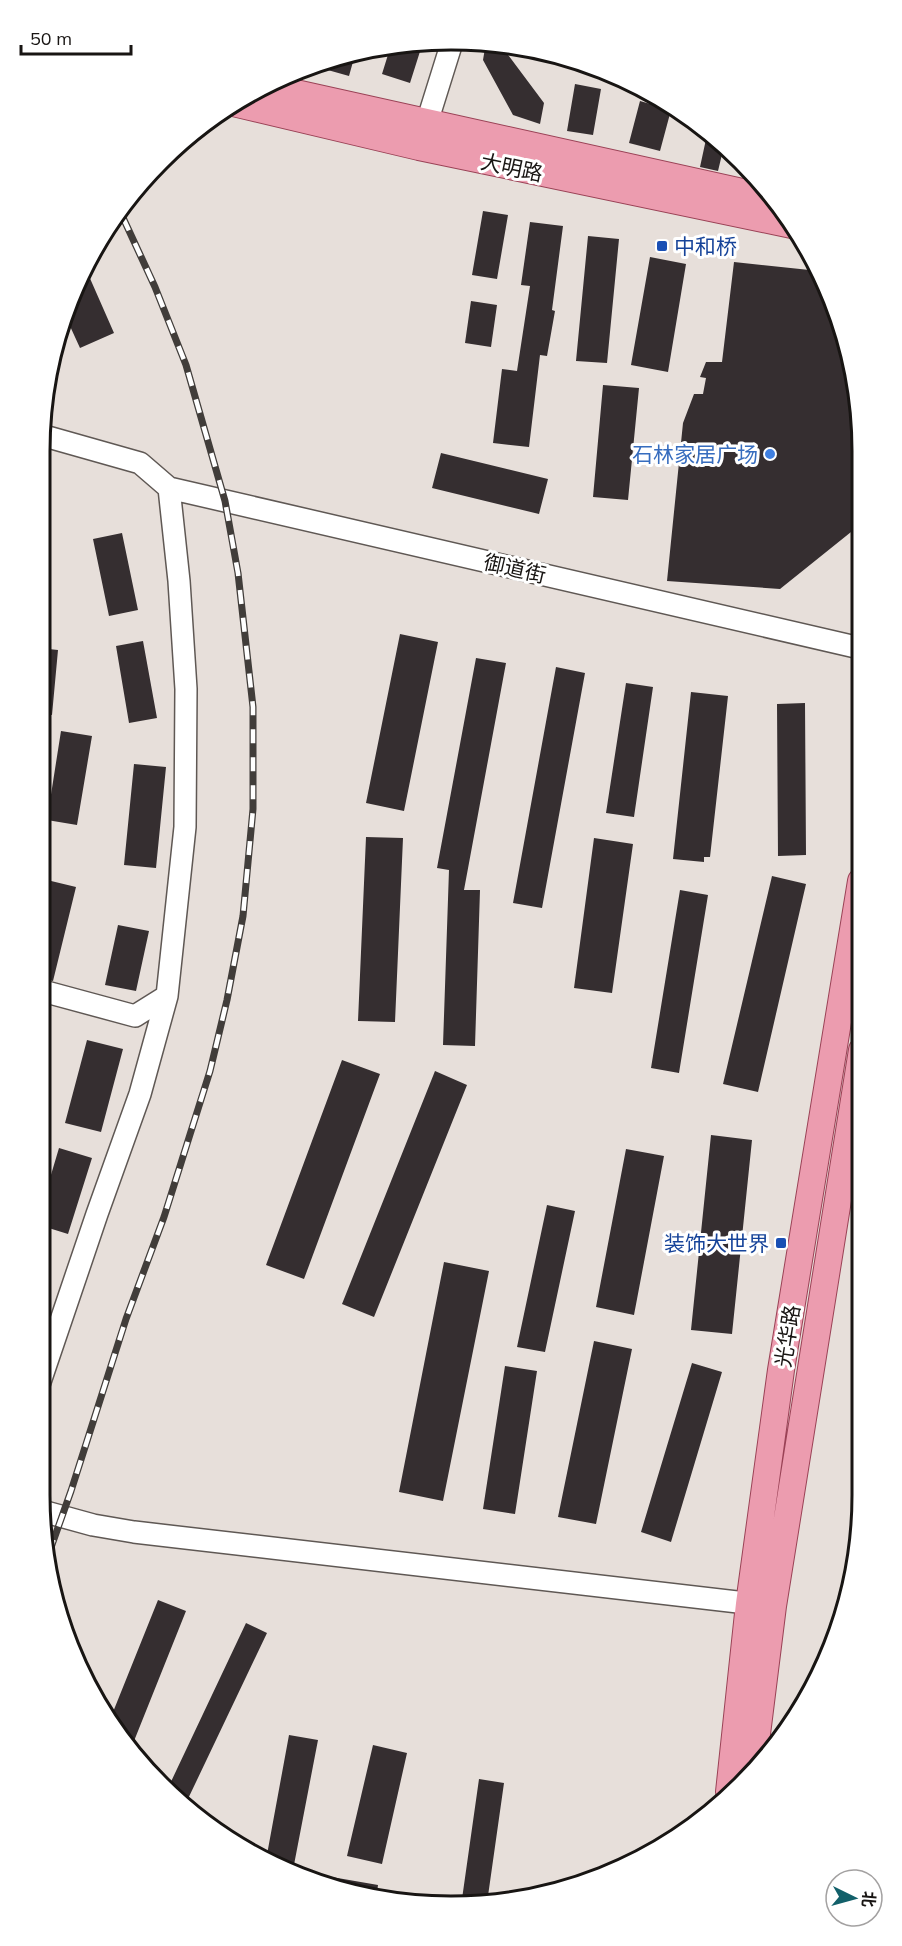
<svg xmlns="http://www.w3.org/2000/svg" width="902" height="1946" font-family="Mulish,'Noto Sans SC',sans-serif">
	<rect width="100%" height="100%" fill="#e7dfda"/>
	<!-- building -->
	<path fill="#352e30" d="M 423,42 L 410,83 L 382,74 L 391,45 Z
		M 486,42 L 500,44 L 544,103 L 540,124 L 513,115 L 483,60 Z
		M 356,51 L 349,76 L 310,65 Z
		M 575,84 L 601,89 L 593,135 L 567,131 Z
		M 640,101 L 671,110 L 660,151 L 629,143 Z
		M 708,130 L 724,146 L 718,171 L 700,167 Z
		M 483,211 L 508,215 L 497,279 L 472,275 Z
		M 530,222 L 563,226 L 552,310 L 555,311 L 547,356 L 540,355 L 529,447 L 493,443 L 502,369 L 517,371 L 530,286 L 521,285 Z
		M 588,236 L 619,239 L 607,363 L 576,361 Z
		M 650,257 L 686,264 L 668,372 L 631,365 Z
		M 734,262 L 819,271 L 831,293 L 859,397 L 860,484 L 856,528 L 780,589 L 667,581 L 683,423 L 694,394 L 703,394 L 706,378 L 700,377 L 706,362 L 722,362 Z
		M 85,267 L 114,333 L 80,348 L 64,313 L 70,294 Z
		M 471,301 L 497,305 L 491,347 L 465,343 Z
		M 603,385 L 639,388 L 628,500 L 593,497 Z
		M 441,453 L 548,479 L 539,514 L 432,488 Z
		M 122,533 L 138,610 L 109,616 L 93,539 Z
		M 400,634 L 438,642 L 404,811 L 366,803 Z
		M 143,641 L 157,718 L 129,723 L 116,646 Z
		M 39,648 L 58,650 L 52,715 L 39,713 Z
		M 476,658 L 506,663 L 464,890 L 480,890 L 475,1046 L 443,1045 L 449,870 L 437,868 Z
		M 556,667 L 585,673 L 542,908 L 513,903 Z
		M 626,683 L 653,687 L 634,817 L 606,813 Z
		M 691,692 L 728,696 L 710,857 L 704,857 L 704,862 L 673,859 Z
		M 805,703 L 806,855 L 778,856 L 777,704 Z
		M 61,731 L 92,736 L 77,825 L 47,820 Z
		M 134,764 L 166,767 L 156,868 L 124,865 Z
		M 366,837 L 403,838 L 395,1022 L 358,1021 Z
		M 594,838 L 633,844 L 612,993 L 574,988 Z
		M 772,876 L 806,884 L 758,1092 L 723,1084 Z
		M 47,880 L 76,887 L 53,981 L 39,978 L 39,910 Z
		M 680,890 L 708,895 L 679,1073 L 651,1068 Z
		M 118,925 L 149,931 L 136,991 L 105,985 Z
		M 87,1040 L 123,1049 L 101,1132 L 65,1123 Z
		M 342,1060 L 380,1074 L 304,1279 L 266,1265 Z
		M 435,1071 L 467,1085 L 374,1317 L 342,1304 Z
		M 711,1135 L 752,1140 L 732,1334 L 691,1330 Z
		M 59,1148 L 92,1158 L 68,1234 L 39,1225 L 39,1215 Z
		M 626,1149 L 664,1156 L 634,1315 L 596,1307 Z
		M 547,1205 L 575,1211 L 545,1352 L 517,1347 Z
		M 444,1262 L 489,1271 L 443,1501 L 399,1492 Z
		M 594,1341 L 632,1349 L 596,1524 L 558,1517 Z
		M 692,1363 L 722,1372 L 671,1542 L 641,1532 Z
		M 505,1366 L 537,1371 L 515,1514 L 483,1509 Z
		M 158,1600 L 186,1611 L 130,1751 L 109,1722 Z
		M 246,1623 L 267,1633 L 186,1803 L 168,1788 Z
		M 289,1735 L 318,1740 L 293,1870 L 266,1860 Z
		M 373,1745 L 407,1753 L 382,1864 L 347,1856 Z
		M 479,1779 L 504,1783 L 487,1903 L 461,1906 Z
		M 326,1876 L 378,1885 L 376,1900 L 325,1882 Z"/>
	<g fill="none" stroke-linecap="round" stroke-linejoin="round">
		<defs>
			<path id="minor" d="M 423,135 L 453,39
				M 169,488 L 860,648
				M 39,990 L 135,1016 L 167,996
				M 39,1385 L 97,1214 L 140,1094 L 167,996 L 185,827 L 186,689 L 179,581 L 169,488 L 140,463 L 41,435
				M 42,1511 L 93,1525 L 134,1532 L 764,1605"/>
			<path id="major" d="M 264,86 L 778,200
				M 233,103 L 419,147 L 792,225
				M 752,1774 L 773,1606 L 862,1050
				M 729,1792 L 749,1604 L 781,1370 L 861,881"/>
		</defs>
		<!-- minor casing -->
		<use href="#minor" stroke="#5f5854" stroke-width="24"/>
		<!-- major casing -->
		<use href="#major" stroke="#9a4256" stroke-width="28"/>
		<!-- minor -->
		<use href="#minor" stroke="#fff" stroke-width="21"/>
		<!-- major -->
		<use href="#major" stroke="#ec9caf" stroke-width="26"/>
		<defs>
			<path id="rail" d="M 49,1553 L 71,1491 L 126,1319 L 164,1217 L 210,1071 L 227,1000 L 243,916 L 253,809 L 253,707 L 238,573 L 225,501 L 186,365 L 155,287 L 119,209"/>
		</defs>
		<!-- rail casing -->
		<use href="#rail" stroke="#413d3a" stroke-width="7"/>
		<!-- rail -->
		<use href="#rail" stroke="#fff" stroke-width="4.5" stroke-dasharray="14" stroke-linecap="butt"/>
	</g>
	<!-- markers -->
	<g fill="#1a4fb4" stroke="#fff" stroke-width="2">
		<rect x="656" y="240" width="12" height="12" rx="3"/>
		<rect x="775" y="1237" width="12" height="12" rx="3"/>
	</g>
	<circle fill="#3f7fe0" stroke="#fff" stroke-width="2" cx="770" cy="454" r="6"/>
	<g text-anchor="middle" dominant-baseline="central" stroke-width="6" stroke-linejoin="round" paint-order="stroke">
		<!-- street labels -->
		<g font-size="21" fill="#181513" stroke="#fff">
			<text transform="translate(512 167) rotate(12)">大明路</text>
			<text transform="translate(515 568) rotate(13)">御道街</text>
			<text transform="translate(787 1336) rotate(-81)">光华路</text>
		</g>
		<!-- transit labels -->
		<g font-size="21" fill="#164399" stroke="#fff" text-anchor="start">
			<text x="674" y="246">中和桥</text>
			<text x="769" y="1243" text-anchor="end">装饰大世界</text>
		</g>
		<!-- shop labels -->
		<g font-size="21" fill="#366cbe" stroke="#fff" text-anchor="end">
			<text x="758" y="454">石林家居广场</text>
		</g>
	</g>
	<!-- crop -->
	<path d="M0 0H902V1946H0ZM451 50H451A401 401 0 0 1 852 451V1495A401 401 0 0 1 451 1896H451A401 401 0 0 1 50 1495V451A401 401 0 0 1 451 50Z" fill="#fff" fill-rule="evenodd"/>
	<path fill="none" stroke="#181513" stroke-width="3" d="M451 50H451A401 401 0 0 1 852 451V1495A401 401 0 0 1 451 1896H451A401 401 0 0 1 50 1495V451A401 401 0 0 1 451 50Z"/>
	<!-- north arrow -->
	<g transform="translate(854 1898) rotate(95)"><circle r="28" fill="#ffffff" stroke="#a3a1a1" stroke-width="1.5"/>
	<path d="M0-4.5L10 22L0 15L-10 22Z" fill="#12606a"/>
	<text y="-9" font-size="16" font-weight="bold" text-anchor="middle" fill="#181513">北</text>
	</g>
	<!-- scale -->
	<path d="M21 45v9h110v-9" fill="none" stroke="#181513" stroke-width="3"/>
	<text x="30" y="45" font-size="18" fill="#181513" stroke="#ffffff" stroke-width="4.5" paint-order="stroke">50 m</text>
</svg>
